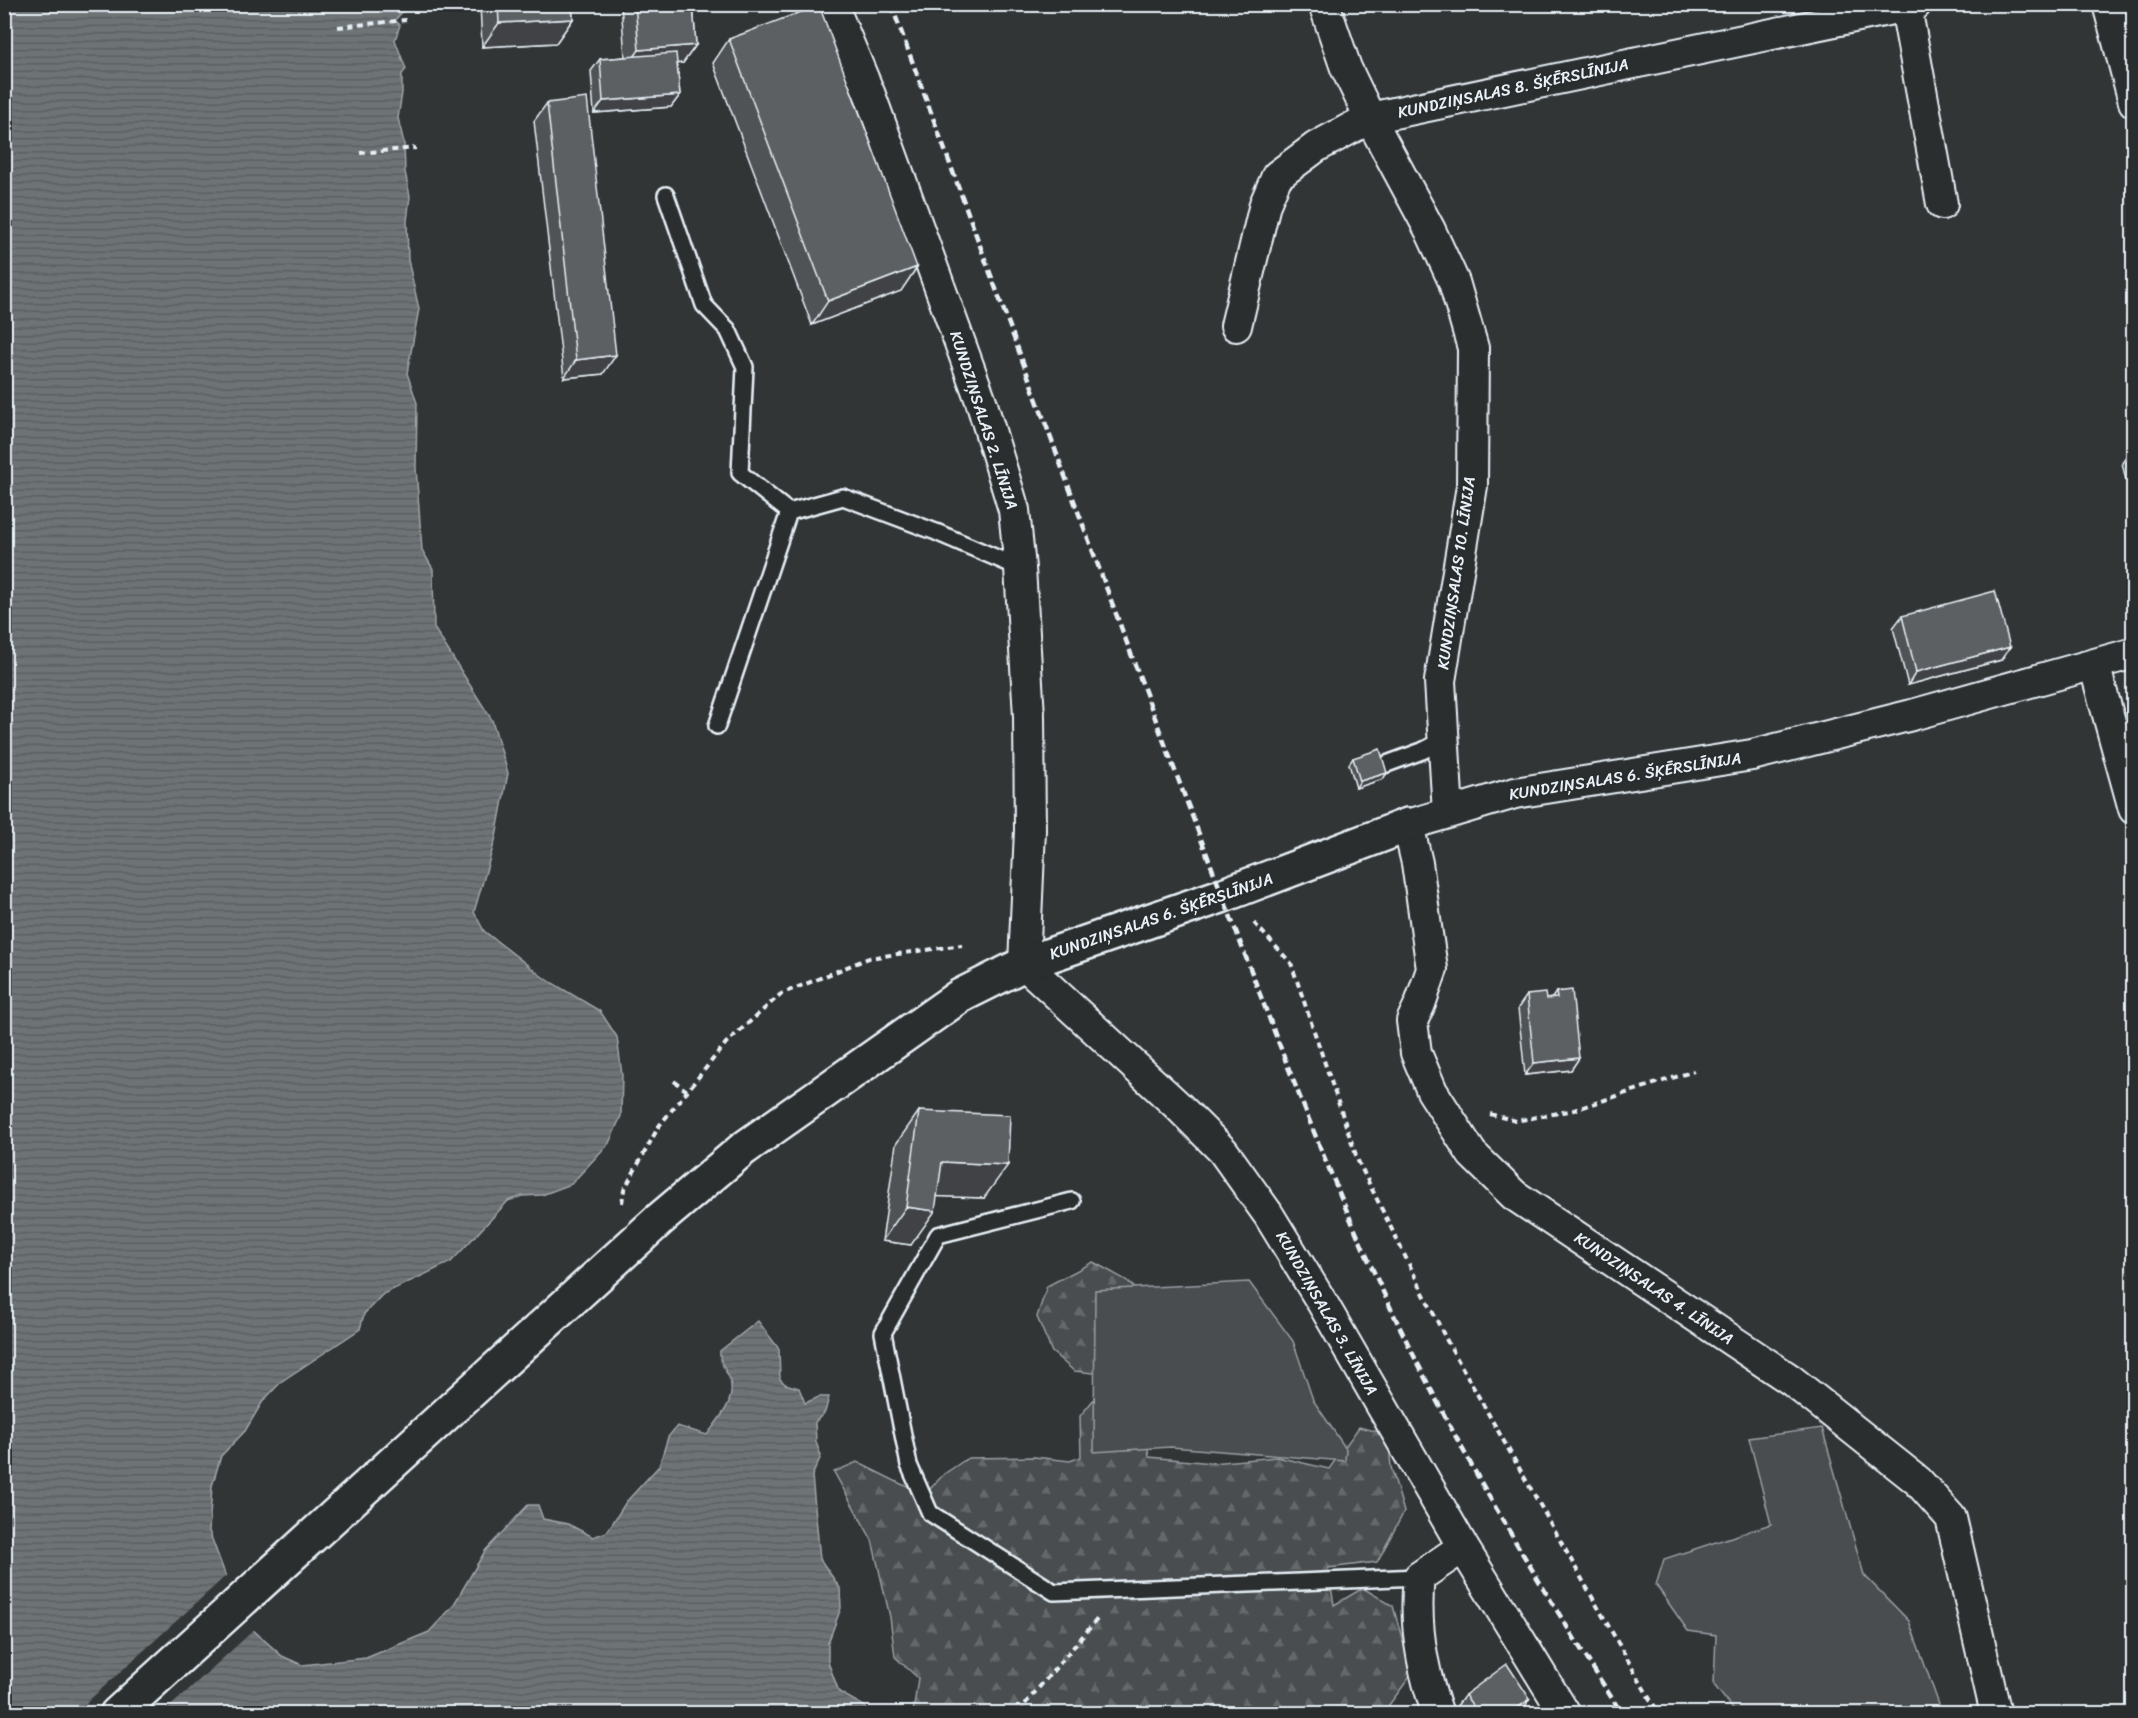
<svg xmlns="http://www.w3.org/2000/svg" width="2138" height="1718" font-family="Sriracha,sans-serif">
	<defs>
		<pattern id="forest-firs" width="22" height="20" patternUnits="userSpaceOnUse" patternTransform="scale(1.5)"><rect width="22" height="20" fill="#494d4f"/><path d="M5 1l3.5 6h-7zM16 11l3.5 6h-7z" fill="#636769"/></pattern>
		<pattern id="water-rules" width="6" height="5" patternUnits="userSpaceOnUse" patternTransform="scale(1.5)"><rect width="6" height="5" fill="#6e7376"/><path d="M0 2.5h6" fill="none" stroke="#5a5e60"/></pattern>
	</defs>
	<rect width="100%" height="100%" fill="#323536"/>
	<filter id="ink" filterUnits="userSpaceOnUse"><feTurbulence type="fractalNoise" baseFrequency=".0167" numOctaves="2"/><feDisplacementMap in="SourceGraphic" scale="12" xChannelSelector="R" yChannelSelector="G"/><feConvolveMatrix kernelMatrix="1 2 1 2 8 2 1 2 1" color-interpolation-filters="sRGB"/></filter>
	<g filter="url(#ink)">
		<!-- forest -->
		<path fill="url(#forest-firs)" stroke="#989fa4" stroke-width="1.5" d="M 1093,1262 L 1126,1280 L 1153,1304 L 1143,1413 L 1149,1457 L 1212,1463 L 1277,1457 L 1329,1469 L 1359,1427 L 1388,1434 L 1391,1467 L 1404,1512 L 1377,1562 L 1328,1568 L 1334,1605 L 1363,1588 L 1393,1606 L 1412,1674 L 1383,1713 L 913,1713 L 918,1678 L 895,1657 L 890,1617 L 872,1540 L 834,1472 L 857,1462 L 903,1485 L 930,1489 L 944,1474 L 968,1458 L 1034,1457 L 1070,1461 L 1081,1457 L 1080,1416 L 1114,1375 L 1074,1371 L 1052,1352 L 1037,1317 L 1047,1286 Z"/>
		<!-- garden -->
		<path fill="#494d4f" stroke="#989fa4" stroke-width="1.5" d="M 1249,1282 L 1293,1341 L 1313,1400 L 1346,1449 L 1345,1461 L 1171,1447 L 1094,1452 L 1095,1290 Z
			M 1822,1428 L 1864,1575 L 1909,1621 L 1942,1713 L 1736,1713 L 1714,1685 L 1716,1635 L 1688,1631 L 1656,1585 L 1664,1559 L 1771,1524 L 1749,1438 Z"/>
		<!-- water -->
		<path fill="url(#water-rules)" stroke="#9fa5aa" stroke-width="1.5" d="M 7,5 L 409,5 L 400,5 L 404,10 L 395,20 L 400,25 L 395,40 L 406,69 L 402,74 L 402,93 L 398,118 L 404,143 L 405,172 L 410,196 L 407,221 L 408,260 L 419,309 L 407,373 L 417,403 L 416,468 L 422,550 L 433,569 L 434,628 L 492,720 L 508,773 L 496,837 L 474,912 L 484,931 L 544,978 L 600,1011 L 617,1037 L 622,1075 L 621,1116 L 609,1143 L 571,1184 L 542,1195 L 522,1196 L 508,1201 L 451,1262 L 383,1294 L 364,1314 L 360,1329 L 282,1381 L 263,1401 L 245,1431 L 221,1456 L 212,1486 L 209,1531 L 225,1574 L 251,1628 L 282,1656 L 302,1665 L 366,1658 L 429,1632 L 453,1606 L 485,1551 L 528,1505 L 538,1505 L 543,1519 L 568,1524 L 593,1537 L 607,1532 L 626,1502 L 659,1466 L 668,1437 L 677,1426 L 707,1435 C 719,1418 738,1400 729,1378 C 725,1368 719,1363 720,1351 L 758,1321 L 779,1349 L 780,1379 L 785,1384 L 799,1388 L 805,1403 L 819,1397 L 829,1397 L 825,1412 L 815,1422 L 816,1442 L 821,1456 L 812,1476 L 820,1559 L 840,1588 L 841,1608 L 828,1643 L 828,1662 L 839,1692 L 864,1706 L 872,1713 L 5,1714 L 4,17 Z"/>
		<!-- pier -->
		<path fill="#323536" d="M 228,1574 L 256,1628 L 162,1714 L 75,1713 Z"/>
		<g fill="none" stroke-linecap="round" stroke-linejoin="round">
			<defs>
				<path id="lane" d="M 666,195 L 704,305 L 728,330 L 745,367 L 740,473 L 789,512
					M 717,726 L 789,512 L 843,497 L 936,532 L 1020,568
					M 1384,765 L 1422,751 L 1444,740
					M 1072,1201 L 938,1235 L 883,1333 L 909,1465 L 930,1513 L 1054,1592 L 1419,1577"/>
				<path id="street" d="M 832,4 L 870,95 L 981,401 L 1014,510 L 1020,568 L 1029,716 L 1030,830 L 1024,964 L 1177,1105 L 1223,1151 L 1268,1214 L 1323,1304 L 1463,1547 L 1565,1714
					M 1324,4 L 1346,68 L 1370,118 L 1430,230 L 1454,282 L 1473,348 L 1472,486 L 1440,681 L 1448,813
					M 2108,4 L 2134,102
					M 1906,7 L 1942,204
					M 1236,326 L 1265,204 L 1277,176 L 1316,147 L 1370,118 L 1916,4
					M 2094,664 L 2134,809
					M 1438,1714 C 1422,1670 1414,1623 1419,1577 L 1463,1547
					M 1996,1714 L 1951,1518 L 1918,1481 L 1791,1380 L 1514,1195 L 1472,1154 L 1432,1091 L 1416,1053 L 1412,1021 L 1420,1004 L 1432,969 L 1417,863 L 1408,825 L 1515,793 L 1752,755 L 1912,715 L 2134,653"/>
				<path id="secondary" d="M 117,1714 L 660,1219 L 743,1149 L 960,996 L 1024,964 L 1221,896 L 1408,825"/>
			</defs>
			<!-- lane casing -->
			<use href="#lane" stroke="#e8f1f8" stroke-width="20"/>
			<!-- street casing -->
			<use href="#street" stroke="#e8f1f8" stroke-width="34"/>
			<!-- secondary casing -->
			<use href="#secondary" stroke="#e8f1f8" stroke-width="38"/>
			<!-- path -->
			<path stroke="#e8f1f8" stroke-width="4" stroke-dasharray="6 4.5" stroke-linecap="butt" d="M 338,27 L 406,20
				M 360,153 L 416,148
				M 1254,923 L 1291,963 L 1358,1161 L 1446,1339 L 1651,1701 L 1660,1714
				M 674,1081 L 687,1091
				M 1490,1114 L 1516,1121 L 1574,1110 L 1694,1071
				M 622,1203 L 624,1190 L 659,1126 L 726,1043 L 781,994 L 869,958 L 962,945
				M 1022,1714 L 1025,1704 L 1099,1617"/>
			<!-- lane -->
			<use href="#lane" stroke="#2a2d2e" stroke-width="15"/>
			<!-- street -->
			<use href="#street" stroke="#2a2d2e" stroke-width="30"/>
			<!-- secondary -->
			<use href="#secondary" stroke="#2a2d2e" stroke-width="33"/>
			<!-- rail -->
			<path stroke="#e8f1f8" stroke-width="4.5" stroke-dasharray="9 4.5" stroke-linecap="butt" d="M 891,4 C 995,285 1097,567 1204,847 C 1271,1022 1334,1198 1419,1366 C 1479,1486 1550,1601 1622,1714"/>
		</g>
		<!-- wall -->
		<path fill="#4f5355" stroke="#e8f1f8" stroke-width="1.5" d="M 480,4 L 572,4 L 573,19 L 556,43 L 482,47 Z
			M 621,4 L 693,4 L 696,45 L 683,63 L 677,63 L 680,95 L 671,107 L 594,113 L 591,71 L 600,59 L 625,57 Z
			M 729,39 L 917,267 L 901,291 L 812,325 L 713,63 Z
			M 547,103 L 603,374 L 564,378 L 534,121 Z
			M 2131,450 L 2133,450 L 2133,510 L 2122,463 Z
			M 1902,616 L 2010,647 L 2001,660 L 1908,685 L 1893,628 Z
			M 1353,758 L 1383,779 L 1356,788 L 1349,764 Z
			M 1556,992 L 1579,1058 L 1571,1070 L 1525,1075 L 1518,1008 L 1527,995 L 1546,999 L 1552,998 Z
			M 919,1111 L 984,1198 L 937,1196 L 911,1245 L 882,1241 L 896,1144 Z
			M 1465,1695 L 1526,1706 L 1531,1713 L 1461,1713 L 1456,1707 Z"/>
		<!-- shaded-wall -->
		<path fill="#404345" stroke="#e8f1f8" stroke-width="1.5" d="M 573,19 L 556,43 L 482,47 L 499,23 Z
			M 696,45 L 683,63 L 626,68 L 639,50 Z
			M 680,95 L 671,107 L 594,113 L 603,101 Z
			M 917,267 L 901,291 L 812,325 L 828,301 Z
			M 616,355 L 603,374 L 564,378 L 576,360 Z
			M 2010,647 L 2001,660 L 1908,685 L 1916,672 Z
			M 1387,773 L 1383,779 L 1356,788 L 1360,781 Z
			M 1579,1058 L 1571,1070 L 1525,1075 L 1534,1063 Z
			M 942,1162 L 1008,1165 L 984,1198 L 919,1196 Z
			M 906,1207 L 935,1211 L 911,1245 L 882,1241 Z
			M 1530,1699 L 1521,1712 L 1519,1713 L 1510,1713 Z"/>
		<!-- building -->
		<path fill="#5c6063" stroke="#e8f1f8" stroke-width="1.5" d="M 498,4 L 572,4 L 573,19 L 499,23 Z
			M 635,4 L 693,4 L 696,45 L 639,50 Z
			M 819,5 L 917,267 L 828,301 L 729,39 Z
			M 676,53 L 680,95 L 603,101 L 600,59 Z
			M 587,98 L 616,355 L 576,360 L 547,103 Z
			M 2131,450 L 2133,450 L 2133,460 Z
			M 1995,591 L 2010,647 L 1916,672 L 1902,616 Z
			M 1380,749 L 1387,773 L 1360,781 L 1353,758 Z
			M 1572,990 L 1579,1058 L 1534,1063 L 1527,995 L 1545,993 L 1546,999 L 1557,998 L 1556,992 Z
			M 919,1111 L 1010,1115 L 1008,1165 L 942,1162 L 935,1211 L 906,1207 Z
			M 1507,1664 L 1530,1699 L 1510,1713 L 1478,1713 L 1465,1695 Z
			M 1526,1706 L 1531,1713 L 1514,1713 Z"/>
	</g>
	<g text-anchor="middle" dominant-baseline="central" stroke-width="5" stroke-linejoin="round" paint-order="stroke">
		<!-- street labels -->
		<g font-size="16" fill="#e8f1f8" stroke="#2a2d2e">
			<text transform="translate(1513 88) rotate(-12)">KUNDZIŅSALAS 8. ŠĶĒRSLĪNIJA</text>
			<text transform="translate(984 420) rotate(72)">KUNDZIŅSALAS 2. LĪNIJA</text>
			<text transform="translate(1456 573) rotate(-82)">KUNDZIŅSALAS 10. LĪNIJA</text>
			<text transform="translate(1625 776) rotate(-9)">KUNDZIŅSALAS 6. ŠĶĒRSLĪNIJA</text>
			<text transform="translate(1161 916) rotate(-19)">KUNDZIŅSALAS 6. ŠĶĒRSLĪNIJA</text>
			<text transform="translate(1654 1288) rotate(34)">KUNDZIŅSALAS 4. LĪNIJA</text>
			<text transform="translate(1327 1313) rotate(60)">KUNDZIŅSALAS 3. LĪNIJA</text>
		</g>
	</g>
	<!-- margin -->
	<rect width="2138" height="1718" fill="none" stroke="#2a2d2e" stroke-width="24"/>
	<rect x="12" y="12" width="2114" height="1694" fill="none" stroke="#e8f1f8" stroke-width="2" filter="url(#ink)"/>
</svg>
